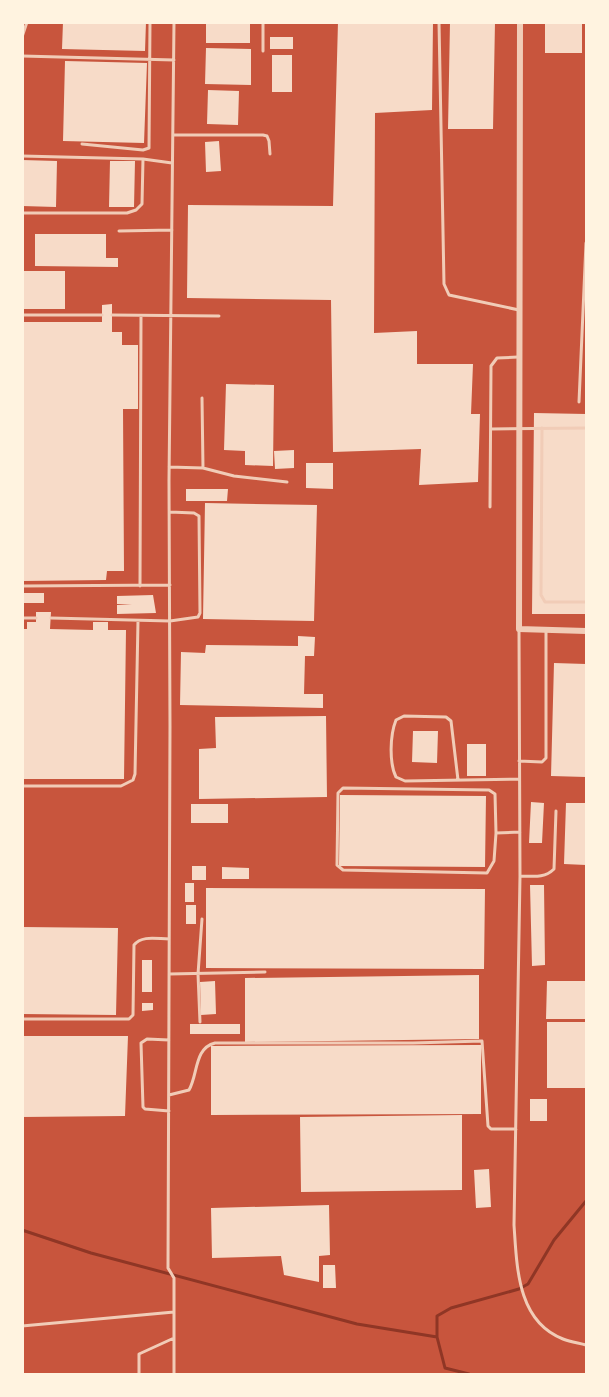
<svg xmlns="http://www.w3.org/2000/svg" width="609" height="1397" font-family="Manrope,sans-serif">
	<rect width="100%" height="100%" fill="#c8553d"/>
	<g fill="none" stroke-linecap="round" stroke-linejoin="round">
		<!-- stream -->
		<path stroke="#8f3625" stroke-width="3" d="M 22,1230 L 91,1253 L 357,1324 L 437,1337
			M 469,1374 L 445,1368 L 437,1337 L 437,1316 L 451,1308 L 519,1289 L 528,1284 L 554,1240 L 586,1201"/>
	</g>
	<!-- building -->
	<path fill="#f7dbc8" d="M 63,22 L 146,22 L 145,51 L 62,49 Z
		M 206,22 L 250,22 L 250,43 L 206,43 Z
		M 338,22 L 433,22 L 432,110 L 375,113 L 374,333 L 417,331 L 417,364 L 473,364 L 471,414 L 480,414 L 478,482 L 419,485 L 421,449 L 333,452 L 331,300 L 187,298 L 188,205 L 333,206 Z
		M 450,22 L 495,22 L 493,129 L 448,129 Z
		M 545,22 L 582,22 L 582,53 L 545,53 Z
		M 270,37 L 293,37 L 293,49 L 270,49 Z
		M 206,48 L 251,49 L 251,85 L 205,84 Z
		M 272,55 L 292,55 L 292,92 L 272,92 Z
		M 65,61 L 147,63 L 144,143 L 63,141 Z
		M 208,90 L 239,91 L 238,125 L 207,124 Z
		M 219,141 L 221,171 L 206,172 L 205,142 Z
		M 22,160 L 57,161 L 56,207 L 22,206 Z
		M 110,161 L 135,161 L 134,207 L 109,207 Z
		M 35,234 L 106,234 L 106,258 L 118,258 L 118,267 L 35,266 Z
		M 22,271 L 65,271 L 65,309 L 22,309 Z
		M 112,304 L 112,332 L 122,332 L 122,345 L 138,345 L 138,409 L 123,409 L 124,571 L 107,571 L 106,580 L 22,581 L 22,322 L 102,322 L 102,305 Z
		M 226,384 L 274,385 L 273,466 L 245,465 L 245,451 L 224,450 Z
		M 534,413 L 586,414 L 586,614 L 532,614 Z
		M 294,450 L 294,468 L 275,469 L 274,451 Z
		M 306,463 L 333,463 L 333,489 L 306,488 Z
		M 186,489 L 228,489 L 227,501 L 186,501 Z
		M 205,503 L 317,505 L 314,621 L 203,619 Z
		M 24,593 L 44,593 L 44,603 L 24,603 Z
		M 153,595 L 156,613 L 117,614 L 117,605 L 132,604 L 117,604 L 117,596 Z
		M 36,612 L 51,612 L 50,629 L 93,630 L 93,622 L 108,622 L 108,630 L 126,630 L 124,779 L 22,779 L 22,629 L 27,629 L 27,622 L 36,622 Z
		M 298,636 L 315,637 L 314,656 L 305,656 L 304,694 L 323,694 L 323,708 L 180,705 L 181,652 L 205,653 L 206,645 L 298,646 Z
		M 554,663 L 586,664 L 586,777 L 551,776 Z
		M 326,716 L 327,797 L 199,799 L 199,749 L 216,748 L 215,717 Z
		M 413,731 L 438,731 L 437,763 L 412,762 Z
		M 467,744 L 486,744 L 486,776 L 467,776 Z
		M 340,795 L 486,796 L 485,867 L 339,866 Z
		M 531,802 L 544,803 L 542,843 L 529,843 Z
		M 566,803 L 586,803 L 586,865 L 564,864 Z
		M 191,804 L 228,804 L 228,823 L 191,823 Z
		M 192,866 L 206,866 L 206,880 L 192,880 Z
		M 222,867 L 249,868 L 249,879 L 222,879 Z
		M 185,883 L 194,883 L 194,902 L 185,902 Z
		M 530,885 L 544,885 L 545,965 L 532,966 Z
		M 206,888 L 485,889 L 484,969 L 206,968 Z
		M 186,905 L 196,905 L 196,924 L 186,924 Z
		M 22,927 L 118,928 L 116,1015 L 22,1014 Z
		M 142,960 L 152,960 L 152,992 L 142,992 Z
		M 479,975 L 479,1039 L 245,1042 L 245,978 Z
		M 215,981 L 216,1014 L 201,1015 L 200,982 Z
		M 547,981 L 586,981 L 586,1019 L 546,1019 Z
		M 142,1003 L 153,1003 L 153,1010 L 142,1011 Z
		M 547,1022 L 586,1022 L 586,1088 L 547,1088 Z
		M 190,1024 L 240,1024 L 240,1034 L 190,1034 Z
		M 22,1036 L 128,1036 L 125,1116 L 22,1117 Z
		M 481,1045 L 481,1114 L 211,1115 L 211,1046 Z
		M 530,1099 L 547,1099 L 547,1121 L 530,1121 Z
		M 462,1115 L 462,1190 L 301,1192 L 300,1117 Z
		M 489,1169 L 491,1207 L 476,1208 L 474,1170 Z
		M 329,1205 L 330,1255 L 319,1256 L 319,1282 L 284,1275 L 281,1256 L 212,1258 L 211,1208 Z
		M 323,1265 L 335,1265 L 336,1288 L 323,1288 Z"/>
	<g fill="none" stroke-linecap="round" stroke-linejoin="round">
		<!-- service -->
		<path stroke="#f1ccb7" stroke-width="3" d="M 263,22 L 263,51
			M 439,22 L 444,284 L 449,295 L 519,310
			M 22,37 L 27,22
			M 22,56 L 174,60
			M 173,135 L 263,135 L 267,136 L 269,141 L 270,154
			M 82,144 L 143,150 L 149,148 L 150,22
			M 22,156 L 143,159 L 172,163
			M 22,213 L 127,213 L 136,210 L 142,204 L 143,159
			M 119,231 L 172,230
			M 22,315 L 102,315
			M 112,315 L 219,316
			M 579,402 L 586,243
			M 542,428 L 541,595 L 545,602 L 586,602
			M 491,429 L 586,428
			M 169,467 L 203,468 L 202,398
			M 203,468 L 234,476 L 287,482
			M 490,507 L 491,366 L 497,358 L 518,357
			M 22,586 L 170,585
			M 140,586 L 141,316
			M 22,618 L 36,618
			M 51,618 L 170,621 L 198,617 L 200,613 L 199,516 L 194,513 L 170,512
			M 519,630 L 520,876 L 514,1225 C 517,1267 517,1321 563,1339 C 571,1342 579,1343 586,1345
			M 519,761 L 542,762 L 546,758 L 546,630
			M 458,780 L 451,721 L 446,717 L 404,716 L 396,720 C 390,735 389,763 396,777 L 405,781 L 519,779
			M 22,786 L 121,786 L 133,780 L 135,774 L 138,621
			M 496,833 L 495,794 L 489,790 L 343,788 L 338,793 L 337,865 L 343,870 L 487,873 L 494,861 L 496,833 L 520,832
			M 520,876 C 532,876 544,879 554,869 L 556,811
			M 169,974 L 265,972
			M 22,1019 L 129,1019 L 133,1015 L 134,945 C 142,935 157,939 169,939
			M 200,1022 L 198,974 L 202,919
			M 169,1040 L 147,1039 L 141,1043 L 143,1107 L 145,1109 L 169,1111
			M 169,1095 L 189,1090 C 198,1075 194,1048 215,1043 L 413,1043 L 482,1041 L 488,1126 L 491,1129 L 516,1129
			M 22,1326 L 174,1312
			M 139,1374 L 139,1354 L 174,1338
			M 174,1374 L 174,1278 L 168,1268 L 170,726 L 169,481 L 174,22"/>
		<!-- minor -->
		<path stroke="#f1ccb7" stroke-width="6" d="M 520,22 L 519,629 L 586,631"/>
	</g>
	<!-- border -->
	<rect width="609" height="1397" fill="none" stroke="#fff3e0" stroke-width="48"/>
</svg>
